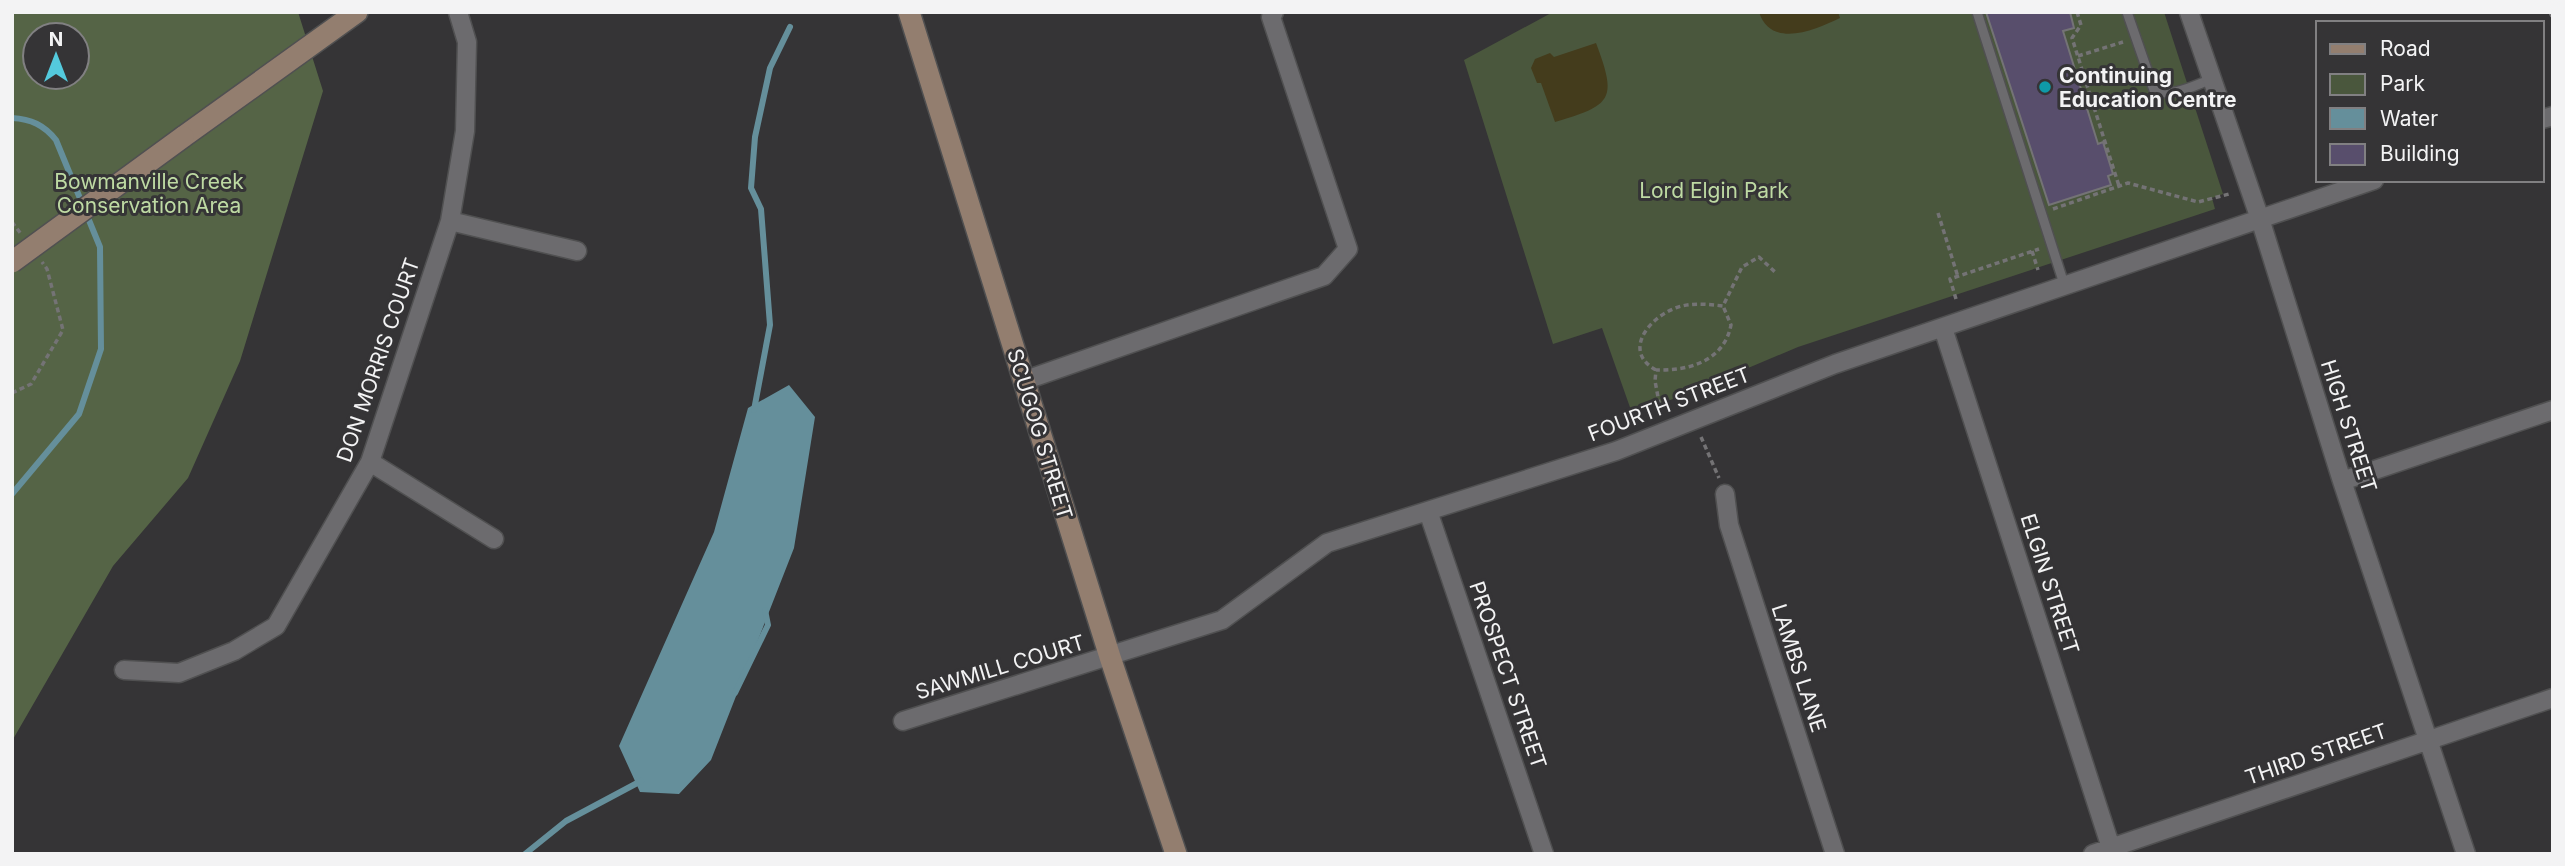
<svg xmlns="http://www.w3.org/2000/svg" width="2565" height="866" font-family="Inter,sans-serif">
	<rect width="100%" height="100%" fill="#353436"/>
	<!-- green -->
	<path fill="#4a573d" d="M 1553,12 L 2164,12 L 2223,194 L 2212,198 L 2215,209 L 1798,347 L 1682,396 L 1632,413 L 1602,328 L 1553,344 L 1464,60 Z"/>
	<!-- forest -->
	<path fill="#556446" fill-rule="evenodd" d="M 12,12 L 298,12 L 323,91 L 240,361 L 188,478 L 113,566 L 12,741 ZM 35,35 L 77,35 L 77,77 L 35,77 Z"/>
	<!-- sand -->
	<path fill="#443c1c" d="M 1759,12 L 1838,12 L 1840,18 C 1817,29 1771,50 1759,12 Z
		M 1596,43 C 1617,99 1613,105 1555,122 L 1541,83 L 1537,83 L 1531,68 L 1535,59 L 1550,53 L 1554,57 Z"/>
	<!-- water -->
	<path fill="#658f9b" d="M 789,385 L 815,417 L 794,548 L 711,760 L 679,794 L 640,792 L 619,746 L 714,532 L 748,408 Z"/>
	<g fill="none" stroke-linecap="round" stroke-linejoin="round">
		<!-- stream -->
		<path stroke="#658f9b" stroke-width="6" d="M 12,118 C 31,119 44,125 56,140 L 100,247 L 101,349 L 79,414 L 12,494
			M 754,410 L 770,325 L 761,209 L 751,188 L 755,137 L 770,68 L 790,27
			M 735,693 L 768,625 L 765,610
			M 525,854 L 566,821 L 641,781"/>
	</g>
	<!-- building -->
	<path fill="#584e6c" stroke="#747376" stroke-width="2" d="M 1986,12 L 2070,12 L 2074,28 L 2063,31 L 2098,144 L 2103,142 L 2113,174 L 2108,176 L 2111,185 L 2049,205 Z"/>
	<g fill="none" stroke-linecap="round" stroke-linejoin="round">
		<defs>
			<path id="lane" d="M 1977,12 L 2065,287
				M 2127,12 L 2154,90 C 2170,99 2195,85 2212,79"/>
			<path id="street" d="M 2189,12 L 2261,222 L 2342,481 L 2466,854
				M 2542,119 L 2553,116
				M 450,221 L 577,251
				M 1943,328 L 2113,854
				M 1023,381 L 1324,276 L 1348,249 L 1271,17 L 1274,12
				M 370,462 L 494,539
				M 2342,481 L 2553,410
				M 1725,494 L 1729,525 L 1835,854
				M 1428,511 L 1544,854
				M 124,670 L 179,673 L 234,651 L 276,626 L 370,462 L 450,221 L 465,131 L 467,42 L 458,12
				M 903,721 L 1222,620 L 1327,543 L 1616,451 L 1835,364 L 2374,180
				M 2093,854 L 2553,698"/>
			<path id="secondary" d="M 909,12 L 1110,657 L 1176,854
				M 183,137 L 357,12"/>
		</defs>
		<!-- lane casing -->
		<use href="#lane" stroke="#505051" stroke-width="12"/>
		<!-- street casing -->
		<use href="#street" stroke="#505051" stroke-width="21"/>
		<!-- secondary casing -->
		<use href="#secondary" stroke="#505051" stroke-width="24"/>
		<!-- path -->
		<path stroke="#747375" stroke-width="3.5" stroke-dasharray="5 3.5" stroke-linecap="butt" d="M 2077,12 L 2081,25 L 2072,38 L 2119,186
			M 2550,12 L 2553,19
			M 2078,56 L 2123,42
			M 2053,209 L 2128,183 L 2198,202 L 2229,194
			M 1938,213 L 1958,277
			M 12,222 L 21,234
			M 2032,251 L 2038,270
			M 1956,299 L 1950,279 L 2039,249
			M 1656,370 C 1623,352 1647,320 1673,309 C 1689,302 1706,304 1723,306 L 1742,267 L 1759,257 L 1775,272
			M 12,393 L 31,384 L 63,330 L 47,269 L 42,262
			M 1661,413 L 1655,381 L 1656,370 C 1689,371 1724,361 1731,325 L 1723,306
			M 1701,437 L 1719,478"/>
		<!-- lane -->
		<use href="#lane" stroke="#6c6b6e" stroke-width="9"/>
		<!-- street -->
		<use href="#street" stroke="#6c6b6e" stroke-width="18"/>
		<!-- secondary -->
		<use href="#secondary" stroke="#937e6f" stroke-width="21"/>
		<defs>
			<path id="secondary-bridge" d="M 12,262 L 183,137"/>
		</defs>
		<!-- secondary-bridge casing -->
		<use href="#secondary-bridge" stroke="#505051" stroke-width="24" stroke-linecap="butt"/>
		<!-- secondary-bridge -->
		<use href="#secondary-bridge" stroke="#937e6f" stroke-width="21"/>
	</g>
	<!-- markers -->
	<circle fill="#0f9aa8" stroke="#353436" stroke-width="2.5" cx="2045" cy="87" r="7"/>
	<g text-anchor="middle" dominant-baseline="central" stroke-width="6" stroke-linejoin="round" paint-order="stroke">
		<!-- poi labels -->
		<g font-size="21" font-weight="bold" fill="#f3f3f4" stroke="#353436" text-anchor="start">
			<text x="2059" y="75">Continuing<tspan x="2059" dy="24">Education Centre</tspan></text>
		</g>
		<!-- park labels -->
		<g font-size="21" fill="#bedaa3" stroke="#353436">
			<text x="149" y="181">Bowmanville Creek<tspan x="149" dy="24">Conservation Area</tspan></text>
			<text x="1714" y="190">Lord Elgin Park</text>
		</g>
		<!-- street labels -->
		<g font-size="21" fill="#f3f3f4" stroke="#353436">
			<text transform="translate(378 360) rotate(-71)">DON MORRIS COURT</text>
			<text transform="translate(1669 404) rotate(-21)">FOURTH STREET</text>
			<text transform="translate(2349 426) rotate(72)">HIGH STREET</text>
			<text transform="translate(1040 434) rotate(73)">SCUGOG STREET</text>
			<text transform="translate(2050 584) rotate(72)">ELGIN STREET</text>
			<text transform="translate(1000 667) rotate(-17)">SAWMILL COURT</text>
			<text transform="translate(1799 668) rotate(72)">LAMBS LANE</text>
			<text transform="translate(1508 675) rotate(71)">PROSPECT STREET</text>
			<text transform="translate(2316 754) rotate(-19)">THIRD STREET</text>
		</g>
	</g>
	<!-- border -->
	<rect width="2565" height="866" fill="none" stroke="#f3f3f4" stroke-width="28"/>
	<!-- legend -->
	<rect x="2316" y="21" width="228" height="161" fill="#353436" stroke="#818082" stroke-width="2"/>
	<rect x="2330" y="44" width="35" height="10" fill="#937e6f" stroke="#818082" stroke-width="2"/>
	<text x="2380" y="56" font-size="21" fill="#f3f3f4">Road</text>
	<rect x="2330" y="74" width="35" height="21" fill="#4a573d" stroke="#818082" stroke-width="2"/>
	<text x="2380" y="91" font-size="21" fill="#f3f3f4">Park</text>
	<rect x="2330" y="108" width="35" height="21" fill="#658f9b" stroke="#818082" stroke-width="2"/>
	<text x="2380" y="126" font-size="21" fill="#f3f3f4">Water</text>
	<rect x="2330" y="144" width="35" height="21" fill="#584e6c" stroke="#818082" stroke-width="2"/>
	<text x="2380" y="161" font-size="21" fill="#f3f3f4">Building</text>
	<!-- north arrow -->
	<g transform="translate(56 56)"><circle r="33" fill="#353436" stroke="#818082" stroke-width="2"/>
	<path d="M0-5L12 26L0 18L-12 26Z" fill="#54cadd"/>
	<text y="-10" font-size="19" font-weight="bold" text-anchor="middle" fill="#f3f3f4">N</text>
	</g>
</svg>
